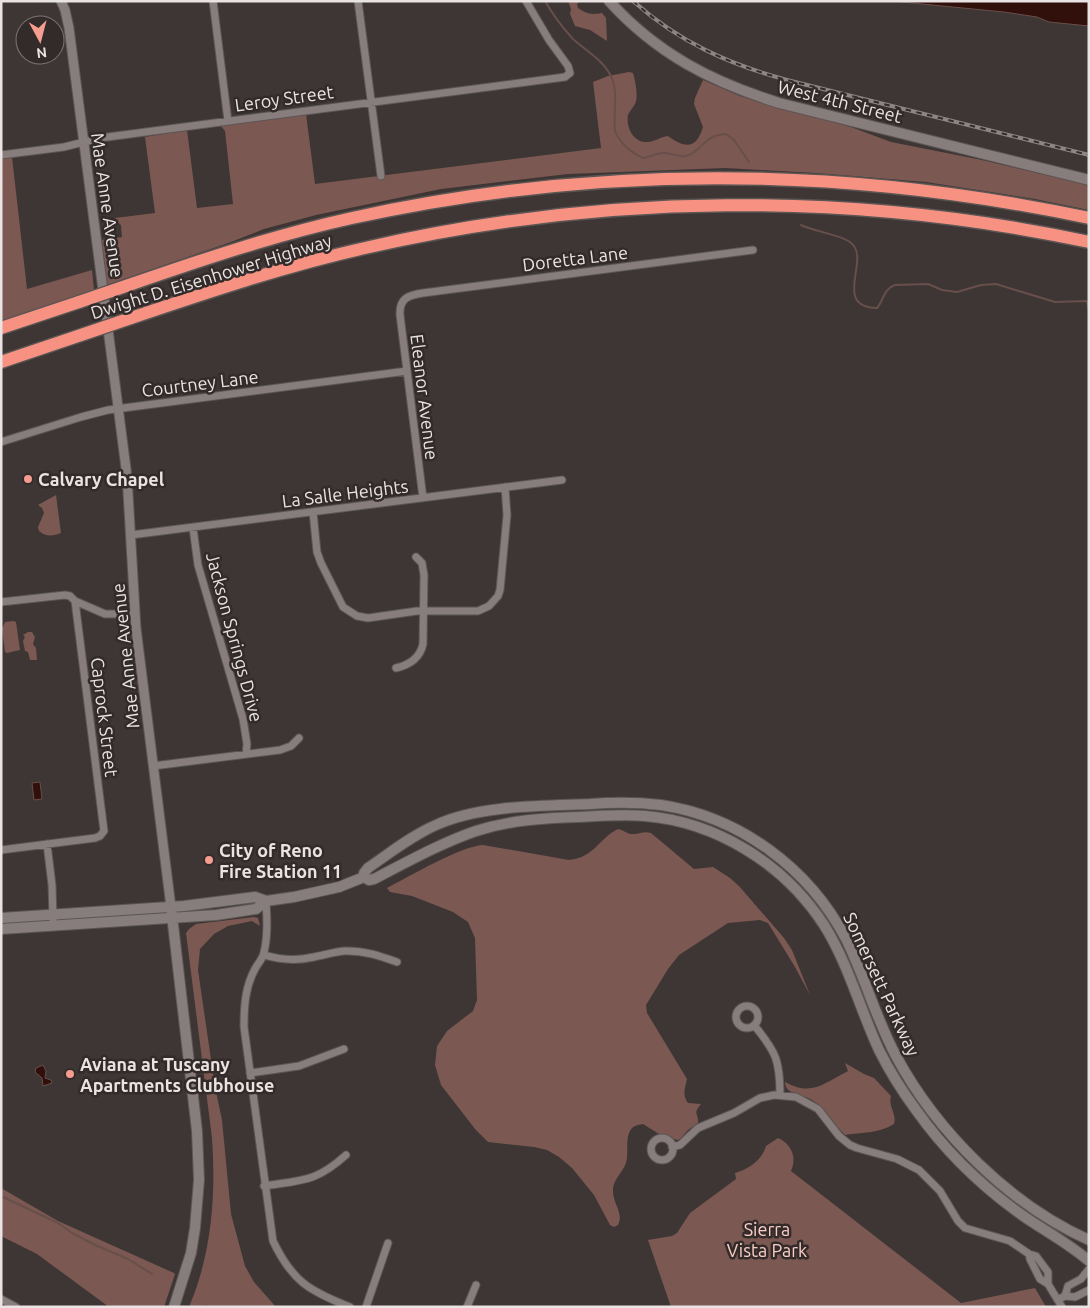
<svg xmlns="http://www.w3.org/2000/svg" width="1090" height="1308" font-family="Ubuntu,sans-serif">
	<rect width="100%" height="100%" fill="#3d3634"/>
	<!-- green -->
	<path fill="#7c5852" d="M 568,1 L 581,1 L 577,4 L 578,8 C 587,14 591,15 602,13 L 606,18 L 607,41 L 590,30 L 575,26 L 570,14 L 571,9 Z
		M 629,72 L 633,73 C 635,80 638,94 636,101 C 635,106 630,110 628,115 C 626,126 632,141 645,142 C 652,143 660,137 668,136 C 685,148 696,150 703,127 L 694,104 L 695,98 L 703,80 L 740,96 L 851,127 L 891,142 L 982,160 L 1089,185 L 1089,210 L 1035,199 L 926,182 L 816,173 L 725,168 L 568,174 L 441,189 L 316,215 L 264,229 L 231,242 L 107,285 L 101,240 L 122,237 L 121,225 L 116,221 L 115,218 L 155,213 L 145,137 L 187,130 L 197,208 L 233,204 L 225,131 L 220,125 L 306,114 L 315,184 L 601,148 L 593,82 L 608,76 Z
		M 12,157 L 27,289 L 92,270 L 94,290 L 1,321 L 1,159 Z
		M 56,495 L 61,533 C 53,536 46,537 39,531 L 38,527 L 44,513 L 42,508 L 38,505 Z
		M 14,621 L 16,622 L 20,650 L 7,653 L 5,652 L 2,629 L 5,622 Z
		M 28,632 L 32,632 L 35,637 L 33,644 L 36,648 L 37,660 L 30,660 L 28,652 L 25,651 L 23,641 L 25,637 L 23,635 Z
		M 618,829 C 624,830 628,835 634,834 C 640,834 644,831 651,833 L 694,869 L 713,867 L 730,878 L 739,886 L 784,938 L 792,950 L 810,995 L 795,967 L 768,923 L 760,920 L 728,923 L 679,955 L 668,969 L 646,1005 L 647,1013 L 687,1079 C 685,1088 682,1095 688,1103 L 701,1104 C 692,1115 699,1113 698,1123 L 688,1130 L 681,1138 L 678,1140 L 673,1139 L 665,1134 L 659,1134 L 643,1124 C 638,1125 632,1126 630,1131 C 625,1140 629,1153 626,1163 C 623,1172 612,1181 613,1191 C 613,1204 624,1213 618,1225 L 614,1227 L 610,1225 L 594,1195 L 572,1168 L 559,1157 L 547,1150 L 534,1147 L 488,1142 L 475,1129 L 441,1085 L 435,1065 L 437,1046 L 447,1031 L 473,1011 L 477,1000 L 475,938 L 468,922 L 453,912 L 412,896 L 390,892 L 387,888 C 410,876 461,846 483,845 L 569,860 C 595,857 598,839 618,829 Z
		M 254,917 L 258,918 L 260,926 L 252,921 L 228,926 L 214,934 L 200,949 L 198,970 L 215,1087 L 222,1120 L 231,1214 L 245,1266 L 254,1282 L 276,1307 L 189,1307 C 212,1253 216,1195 212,1138 L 186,933 L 189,929 L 196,924 Z
		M 845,1063 L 864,1074 L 874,1078 L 891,1096 C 888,1107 897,1113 894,1124 C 878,1134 862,1132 845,1135 C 832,1123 828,1110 812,1100 C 803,1094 785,1095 785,1082 C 812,1097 824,1083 848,1071 Z
		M 778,1138 C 792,1144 797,1158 791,1171 L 961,1303 L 1035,1288 L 1046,1307 L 671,1307 L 648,1240 L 672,1236 L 677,1233 L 690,1213 L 736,1179 L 735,1173 C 749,1169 762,1160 766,1146 Z
		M 1,1188 L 58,1221 L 174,1273 L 175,1274 L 164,1307 L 109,1307 L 37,1254 L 1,1236 Z"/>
	<!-- water -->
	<path fill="#310f0a" stroke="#684f4b" d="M 891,1 L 1089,1 L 1089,26 L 1049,22 L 1037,17 L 1004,12 Z
		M 40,782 L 42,799 L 34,800 L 32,783 Z
		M 43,1065 L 46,1071 L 45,1078 L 51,1080 L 52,1083 L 43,1086 L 42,1078 L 35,1072 L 36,1068 Z"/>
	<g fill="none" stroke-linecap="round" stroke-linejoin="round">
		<!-- stream -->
		<path stroke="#684f4b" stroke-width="2" d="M 545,1 C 553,15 562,27 573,39 C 587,52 606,61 613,81 C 618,96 613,115 615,131 C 619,142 633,155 644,158 C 650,157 656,153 663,153 C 671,152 678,158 686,156 C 702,152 703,135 726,134 L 734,140 L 749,162
			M 801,225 C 815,232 846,235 854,246 C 867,264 834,307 877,308 C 884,300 883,289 895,285 L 928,284 L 942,290 L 957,292 L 981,285 L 996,284 L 1055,302 L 1087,301 L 1089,311
			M 1,1196 L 58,1223 L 72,1233 L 95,1245 L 128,1259 L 152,1274
			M 206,1306 L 208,1307"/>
		<defs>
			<path id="minor" d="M 213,1 L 228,121
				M 358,1 L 381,176
				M 1,155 L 64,147 L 100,138 L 565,77 L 570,73 L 568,66 L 549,40 L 526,1
				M 1,442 L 81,417 L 108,410 L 407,371
				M 423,498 L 400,315 C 399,298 409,295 423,293 L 753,250
				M 313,512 L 317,552 L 321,563 L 343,607 L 357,616 L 368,618 L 417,611 L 478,611 L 489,606 L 498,596 L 500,590 L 507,515 L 505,487
				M 193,528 L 198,565 L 243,719 L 247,744 L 246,754
				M 131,535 L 562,480
				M 1,602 L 65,595 L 70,596 L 75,601 L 105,614 L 135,614
				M 396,668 C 409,665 420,658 423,644 L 424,575 L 422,563 L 416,557
				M 153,766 L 280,750 L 291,746 L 299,738
				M 47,844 L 52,885 L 53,919
				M 1,850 L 95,838 L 100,836 L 104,831 L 75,601
				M 266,901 C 267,918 268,936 264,952 C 263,959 258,963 255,969 C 245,987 244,1007 244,1027 L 273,1241 C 292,1281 309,1291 350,1307
				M 264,955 C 281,960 297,961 314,957 C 324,955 334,952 344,951 C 363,950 380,956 397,962
				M736 1017a11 11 0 1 1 22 0a11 11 0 1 1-22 0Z
				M 754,1025 C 776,1052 780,1060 780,1095
				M 250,1073 L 299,1066 L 344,1049
				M651 1149a11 11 0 1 1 22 0a11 11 0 1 1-22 0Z
				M 672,1147 L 680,1145 L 698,1128 L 734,1113 L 760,1098 L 774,1095 L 796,1097 L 818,1109 L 839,1136 L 850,1145 L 857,1148 L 897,1159 L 919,1170 L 940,1191 L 958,1221 L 965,1228 L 1010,1241 L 1029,1254 L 1036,1256 L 1048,1272 L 1048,1284
				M 264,1186 C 303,1180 316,1182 346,1155
				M 1029,1254 L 1030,1259 L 1040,1279 L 1048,1284 L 1062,1307
				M 1065,1296 L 1068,1286 L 1081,1279 L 1089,1269
				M 1061,1298 L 1065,1296 L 1075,1297 L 1089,1290
				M 1,1299 L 16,1307
				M 366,1307 L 388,1243
				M 467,1307 L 476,1285"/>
			<path id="tertiary" d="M 61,1 L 65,10 L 69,28 L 127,476 L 136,628 L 171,907"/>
			<path id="secondary" d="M 609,1 C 657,54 712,82 779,103 L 1089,180
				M 364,877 L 364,873 L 368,868 C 390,853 411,836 436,825 C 479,805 542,806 590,804 C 614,802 637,802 661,805 C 740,817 809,868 846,939 C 865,977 876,1019 896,1056 C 937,1132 1010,1205 1089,1240
				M 171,907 L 197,1131 L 199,1180 L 195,1228 L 191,1253 L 174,1307
				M 1,918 L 184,906 L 255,897 L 266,901 L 294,897 L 339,887 L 364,877 L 369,880 L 374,879 C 407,862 441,843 476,831 C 510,820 544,818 579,817 C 601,816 623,814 645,816 C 717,822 784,864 824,925 C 848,963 860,1009 879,1050 C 889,1070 902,1091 916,1110 C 943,1148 977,1182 1015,1210 C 1039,1228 1066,1241 1089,1261
				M 1,929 L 216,915 L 256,909 L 266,901"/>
			<path id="motorway" d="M 126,286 C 201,260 275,235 352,218 C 597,164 844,166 1089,218
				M 131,318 C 208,292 285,266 365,248 C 603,193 850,191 1089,242
				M 1,328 L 79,302
				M 1,362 L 84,334"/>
		</defs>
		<!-- minor casing -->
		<use href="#minor" stroke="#5b5554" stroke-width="9"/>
		<!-- tertiary casing -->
		<use href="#tertiary" stroke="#5b5554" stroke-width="11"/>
		<!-- secondary casing -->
		<use href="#secondary" stroke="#5b5554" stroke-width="12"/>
		<!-- motorway casing -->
		<use href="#motorway" stroke="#5b5554" stroke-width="15"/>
		<!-- minor -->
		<use href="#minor" stroke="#867d7c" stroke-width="7"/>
		<!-- tertiary -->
		<use href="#tertiary" stroke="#867d7c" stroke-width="9"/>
		<!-- secondary -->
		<use href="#secondary" stroke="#867d7c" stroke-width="10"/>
		<!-- motorway -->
		<use href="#motorway" stroke="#f79283" stroke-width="12"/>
		<defs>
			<path id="rail" d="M 633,1 C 679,42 728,64 787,80 L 1089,155"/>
		</defs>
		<!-- rail casing -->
		<use href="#rail" stroke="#8b8584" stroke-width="4"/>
		<!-- rail -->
		<use href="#rail" stroke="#332b2a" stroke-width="2" stroke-dasharray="5.5" stroke-linecap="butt"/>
		<defs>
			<path id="motorway-bridge" d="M 79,302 L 126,286
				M 84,334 L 131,318"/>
		</defs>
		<!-- motorway-bridge casing -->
		<use href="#motorway-bridge" stroke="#5b5554" stroke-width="15" stroke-linecap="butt"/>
		<!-- motorway-bridge -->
		<use href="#motorway-bridge" stroke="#f79283" stroke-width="12"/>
	</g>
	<!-- markers -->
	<g fill="#f59d8f" stroke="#332b2a" stroke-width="2">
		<circle cx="28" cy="479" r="5"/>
		<circle cx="209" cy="860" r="5"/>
		<circle cx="70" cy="1074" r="5"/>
	</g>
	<g text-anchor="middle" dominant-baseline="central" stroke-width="5" stroke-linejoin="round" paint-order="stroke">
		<!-- street labels -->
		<g font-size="18" fill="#e9e4e3" stroke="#332b2a">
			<text transform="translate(284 98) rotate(-8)">Leroy Street</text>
			<text transform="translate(840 101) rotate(14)">West 4th Street</text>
			<text transform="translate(108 205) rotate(82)">Mae Anne Avenue</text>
			<text transform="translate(575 258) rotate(-7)">Doretta Lane</text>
			<text transform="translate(211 276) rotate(-17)">Dwight D. Eisenhower Highway</text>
			<text transform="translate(200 383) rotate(-7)">Courtney Lane</text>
			<text transform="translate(425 397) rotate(83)">Eleanor Avenue</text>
			<text transform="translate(345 493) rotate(-7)">La Salle Heights</text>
			<text transform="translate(235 637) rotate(75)">Jackson Springs Drive</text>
			<text transform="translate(125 656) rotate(-96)">Mae Anne Avenue</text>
			<text transform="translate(105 717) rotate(83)">Caprock Street</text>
			<text transform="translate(882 984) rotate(65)">Somersett Parkway</text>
		</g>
		<!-- poi labels -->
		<g font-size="18" font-weight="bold" fill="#e9e4e3" stroke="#332b2a" text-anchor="start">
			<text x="38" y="479">Calvary Chapel</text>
			<text x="219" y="850">City of Reno<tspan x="219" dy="21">Fire Station 11</tspan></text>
			<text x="80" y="1064">Aviana at Tuscany<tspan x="80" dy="21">Apartments Clubhouse</tspan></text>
		</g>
		<!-- park labels -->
		<g font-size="18" fill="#facdc5" stroke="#332b2a">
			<text x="767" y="1229">Sierra<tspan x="767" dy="21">Vista Park</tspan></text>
		</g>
	</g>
	<!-- border -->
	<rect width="1090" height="1308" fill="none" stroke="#e9e4e3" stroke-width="5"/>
	<!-- north arrow -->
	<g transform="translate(40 40) rotate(173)"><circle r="24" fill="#332b2a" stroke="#7c7574"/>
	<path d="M0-4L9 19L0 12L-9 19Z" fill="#f59d8f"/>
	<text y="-8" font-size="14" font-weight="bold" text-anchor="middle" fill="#e9e4e3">N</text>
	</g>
</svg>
